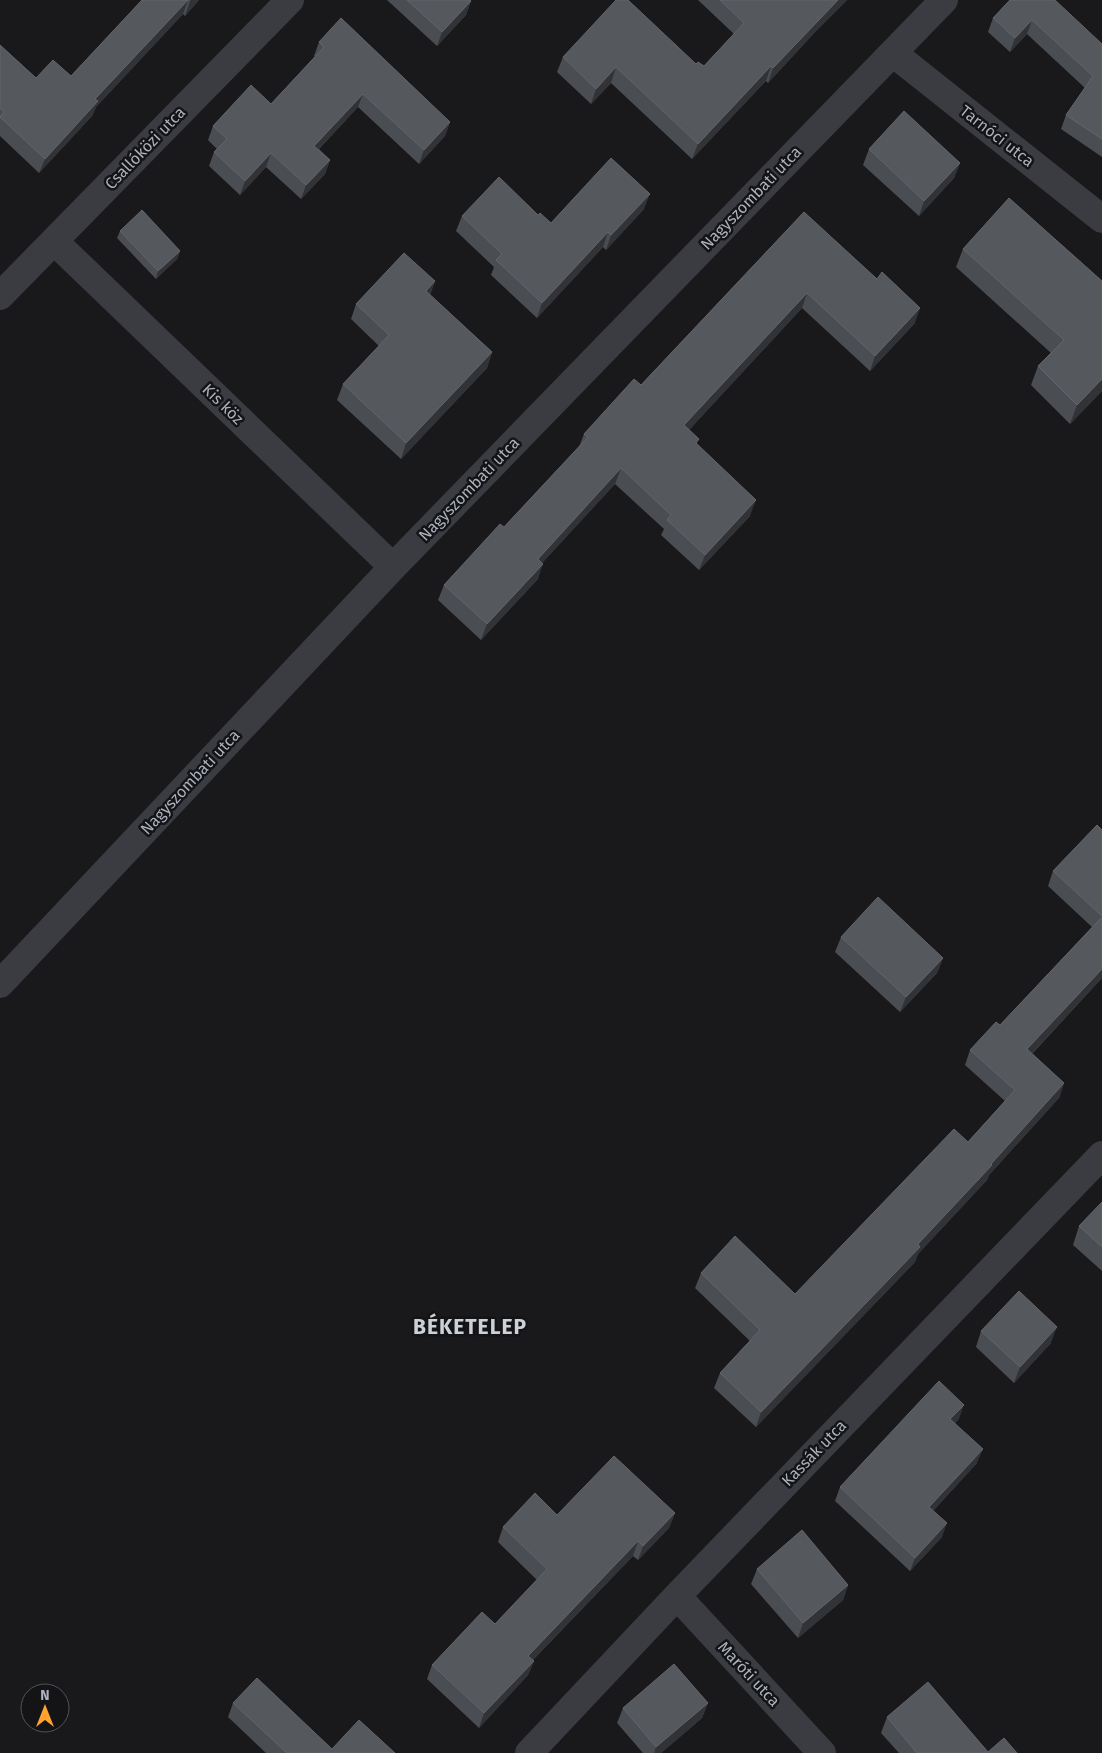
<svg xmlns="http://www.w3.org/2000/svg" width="1102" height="1753" font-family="'Fira Sans',sans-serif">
	<rect width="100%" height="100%" fill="#19191c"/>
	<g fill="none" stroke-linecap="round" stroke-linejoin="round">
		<!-- street -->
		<path stroke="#3a3c41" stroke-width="28" d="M 893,53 L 1102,219
			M 54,241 L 393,567
			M 0,296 L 290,0
			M 0,984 L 393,567 L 944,0
			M 677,1596 L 822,1753
			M 529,1753 L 677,1596 L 1102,1155"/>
	</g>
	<!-- wall -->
	<path fill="#4a4d51" d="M 142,0 L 199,0 L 185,16 L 183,14 L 96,107 L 92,116 L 39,173 L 0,136 L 0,45 L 36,78 L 71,76 Z
		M 387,0 L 470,0 L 471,1 L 466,15 L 437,46 Z
		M 698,0 L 847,0 L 816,31 L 768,83 L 766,81 L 692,159 L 611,83 L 591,104 L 557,72 L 563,57 L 696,64 L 704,66 L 734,34 Z
		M 1010,0 L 1102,44 L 1102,157 L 1061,129 L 1066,115 L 1085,88 L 1027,34 L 1010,52 L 988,32 L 993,18 Z
		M 319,42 L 450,122 L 445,136 L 419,164 L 358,107 L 319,149 L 330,160 L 325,174 L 301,199 L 266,167 L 240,195 L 209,166 L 214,152 L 217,149 L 208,140 L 213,126 L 271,104 L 315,57 L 314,56 Z
		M 869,149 L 960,163 L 954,178 L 919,216 L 863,165 Z
		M 644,209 L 606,250 L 603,247 L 537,318 L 491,275 L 494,267 L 456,231 L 462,216 L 538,215 L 551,223 Z
		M 804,212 L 915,323 L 870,371 L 802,308 L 689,430 L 697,445 L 750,516 L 699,570 L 661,535 L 664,529 L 615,484 L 542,563 L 538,579 L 481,640 L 438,600 L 444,585 L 504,527 L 579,447 L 584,434 L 641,385 Z
		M 120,231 L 180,251 L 177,259 L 156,279 L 117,238 Z
		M 963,249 L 1102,281 L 1102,391 L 1070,424 L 1031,385 L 1038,366 L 1051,353 L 956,267 Z
		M 435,281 L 430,295 L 492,352 L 487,368 L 401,459 L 337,400 L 343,384 L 379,346 L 351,319 L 356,304 Z
		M 1102,830 L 1102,978 L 1032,1054 L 1064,1083 L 1059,1098 L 989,1175 L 987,1180 L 918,1254 L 915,1262 L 756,1427 L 714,1388 L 720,1373 L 750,1341 L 695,1288 L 701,1273 L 795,1294 L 968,1142 L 1005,1101 L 965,1065 L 970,1050 L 1000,1025 L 1092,927 L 1048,886 L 1053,871 Z
		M 841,937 L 943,958 L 937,973 L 900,1012 L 835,952 Z
		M 1102,1202 L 1102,1271 L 1073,1245 L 1079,1226 Z
		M 981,1331 L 1051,1343 L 1014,1383 L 976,1347 Z
		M 959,1419 L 955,1423 L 977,1463 L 933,1511 L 942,1537 L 910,1571 L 835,1501 L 840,1487 Z
		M 675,1513 L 669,1528 L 638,1560 L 633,1556 L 533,1660 L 534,1661 L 528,1675 L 479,1728 L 427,1679 L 432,1665 L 495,1624 L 537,1580 L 498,1542 L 503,1527 L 557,1515 Z
		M 757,1569 L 848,1585 L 843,1600 L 798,1638 L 751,1584 Z
		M 233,1703 L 332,1749 L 395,1753 L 266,1753 L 228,1717 Z
		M 708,1703 L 702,1718 L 661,1753 L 643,1753 L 617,1723 L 623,1708 Z
		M 887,1717 L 988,1752 L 1017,1753 L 899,1753 L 881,1733 Z"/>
	<!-- shaded-wall -->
	<path fill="#323337" d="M 188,0 L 183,14 L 96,107 L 92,116 L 39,173 L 45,159 L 95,99 Z
		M 191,0 L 199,0 L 185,16 L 190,1 Z
		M 838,0 L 847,0 L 816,31 L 768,83 L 773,68 Z
		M 471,1 L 466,15 L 437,46 L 442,32 Z
		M 1032,20 L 1027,34 L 1010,52 L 1015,38 Z
		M 771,66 L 766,81 L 692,159 L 698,144 Z
		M 616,67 L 611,83 L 591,104 L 596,89 Z
		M 363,94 L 358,107 L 309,159 L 314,146 Z
		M 450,122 L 445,136 L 419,164 L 424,150 Z
		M 271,153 L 266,167 L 240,195 L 245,181 Z
		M 330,160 L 325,174 L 301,199 L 306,185 Z
		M 960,163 L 954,178 L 919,216 L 924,201 Z
		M 650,194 L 644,209 L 606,250 L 611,235 Z
		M 608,232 L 603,247 L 537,318 L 542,303 Z
		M 180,251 L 177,259 L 156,279 L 158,271 Z
		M 435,281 L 429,297 L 426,291 Z
		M 807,293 L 802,308 L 679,441 L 684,425 Z
		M 920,308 L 915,323 L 870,371 L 875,356 Z
		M 492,352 L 487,368 L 401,459 L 406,443 Z
		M 1102,379 L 1102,391 L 1070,424 L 1077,405 Z
		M 621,468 L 615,484 L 532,574 L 538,559 Z
		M 756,500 L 750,516 L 699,570 L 705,555 Z
		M 543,564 L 538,579 L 481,640 L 487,624 Z
		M 943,958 L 937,973 L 900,1012 L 906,997 Z
		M 1102,969 L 1102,978 L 1022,1064 L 1027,1049 Z
		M 1064,1083 L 1059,1098 L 989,1175 L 987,1180 L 918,1254 L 915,1262 L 756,1427 L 761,1412 L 918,1244 Z
		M 1057,1327 L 1051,1343 L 1014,1383 L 1020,1367 Z
		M 964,1405 L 959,1419 L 945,1433 L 950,1419 Z
		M 983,1449 L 977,1463 L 924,1521 L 929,1507 Z
		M 675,1513 L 669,1528 L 638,1560 L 643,1546 Z
		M 947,1523 L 942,1537 L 910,1571 L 915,1558 Z
		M 638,1541 L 633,1556 L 523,1670 L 528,1656 Z
		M 848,1585 L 843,1600 L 798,1638 L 803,1623 Z
		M 534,1661 L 528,1675 L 479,1728 L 484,1713 Z
		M 708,1703 L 702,1718 L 661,1753 L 654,1753 L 656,1747 Z"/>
	<!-- building -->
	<path fill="#55585d" stroke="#62666c" d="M 142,0 L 188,0 L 95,99 L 98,101 L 45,159 L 0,117 L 4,112 L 0,108 L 0,45 L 36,78 L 53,60 L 71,76 Z
		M 407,0 L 470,0 L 471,1 L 442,32 Z
		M 616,0 L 628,0 L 696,64 L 698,62 L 704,66 L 744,23 L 720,0 L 838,0 L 773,68 L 771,66 L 698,144 L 616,67 L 596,89 L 563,57 Z
		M 1010,0 L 1055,0 L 1102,44 L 1102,139 L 1066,115 L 1093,76 L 1032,20 L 1015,38 L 993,18 Z
		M 341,18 L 450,122 L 424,150 L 363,94 L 314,146 L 330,160 L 306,185 L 271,153 L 245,181 L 214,152 L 227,139 L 213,126 L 251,85 L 271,104 L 324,47 L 319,42 Z
		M 904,111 L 960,163 L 924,201 L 869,149 Z
		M 611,158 L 650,194 L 611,235 L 608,232 L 542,303 L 496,260 L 502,254 L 462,216 L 499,177 L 538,215 L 540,213 L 551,223 Z
		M 1009,198 L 1102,281 L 1102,379 L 1077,405 L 1038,366 L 1064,340 L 963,249 Z
		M 142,210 L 180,251 L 158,271 L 120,231 Z
		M 804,212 L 877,279 L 882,272 L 920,308 L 875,356 L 807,293 L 684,425 L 699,439 L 696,443 L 756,500 L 705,555 L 667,520 L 671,515 L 621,468 L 538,559 L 543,564 L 487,624 L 444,585 L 500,524 L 504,527 L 588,437 L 584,434 L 634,379 L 641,385 Z
		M 404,253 L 435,281 L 426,291 L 492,352 L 406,443 L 343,384 L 389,335 L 356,304 Z
		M 1097,825 L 1102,830 L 1102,916 L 1053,871 Z
		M 878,897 L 943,958 L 906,997 L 841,937 Z
		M 1102,917 L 1102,969 L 1027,1049 L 1064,1083 L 991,1164 L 992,1165 L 918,1244 L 920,1247 L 761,1412 L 720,1373 L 760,1330 L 701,1273 L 735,1236 L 795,1294 L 954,1129 L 968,1142 L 1015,1090 L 970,1050 L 996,1022 L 1000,1025 Z
		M 1102,1202 L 1102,1247 L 1079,1226 Z
		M 1019,1291 L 1057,1327 L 1020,1367 L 981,1331 Z
		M 939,1381 L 964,1405 L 950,1419 L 983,1449 L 929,1507 L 947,1523 L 915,1558 L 840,1487 Z
		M 614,1456 L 675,1513 L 643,1546 L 638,1541 L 528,1656 L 534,1661 L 484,1713 L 432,1665 L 482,1612 L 495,1624 L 547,1569 L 503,1527 L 535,1493 L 557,1515 Z
		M 802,1530 L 848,1585 L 803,1623 L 757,1569 Z
		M 674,1664 L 708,1703 L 656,1747 L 623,1708 Z
		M 257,1678 L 332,1749 L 359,1720 L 395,1753 L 287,1753 L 233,1703 Z
		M 928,1682 L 988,1752 L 1004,1738 L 1017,1753 L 917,1753 L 887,1717 Z"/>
	<g text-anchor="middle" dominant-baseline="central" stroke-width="5" stroke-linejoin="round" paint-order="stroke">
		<!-- street labels -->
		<g font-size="16" fill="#abb2bd" stroke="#141417">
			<text transform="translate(997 136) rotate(38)">Tarnóci utca</text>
			<text transform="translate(145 148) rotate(-46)">Csallóközi utca</text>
			<text transform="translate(751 198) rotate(-46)">Nagyszombati utca</text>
			<text transform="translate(223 404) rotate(44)">Kis köz</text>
			<text transform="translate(469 489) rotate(-46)">Nagyszombati utca</text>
			<text transform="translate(190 782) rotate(-47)">Nagyszombati utca</text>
			<text transform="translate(814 1453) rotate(-46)">Kassák utca</text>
			<text transform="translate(749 1674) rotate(47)">Maróti utca</text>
		</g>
		<!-- district labels -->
		<g font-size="21" font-weight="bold" letter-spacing="1" fill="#ccd1d8" stroke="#141417">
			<text x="470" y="1327">BÉKETELEP</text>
		</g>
	</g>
	<!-- north arrow -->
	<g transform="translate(45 1708)"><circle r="24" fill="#141417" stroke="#505359"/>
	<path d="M0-4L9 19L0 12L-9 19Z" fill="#ffa32e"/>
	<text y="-8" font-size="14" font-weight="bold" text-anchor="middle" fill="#abb2bd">N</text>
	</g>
</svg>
